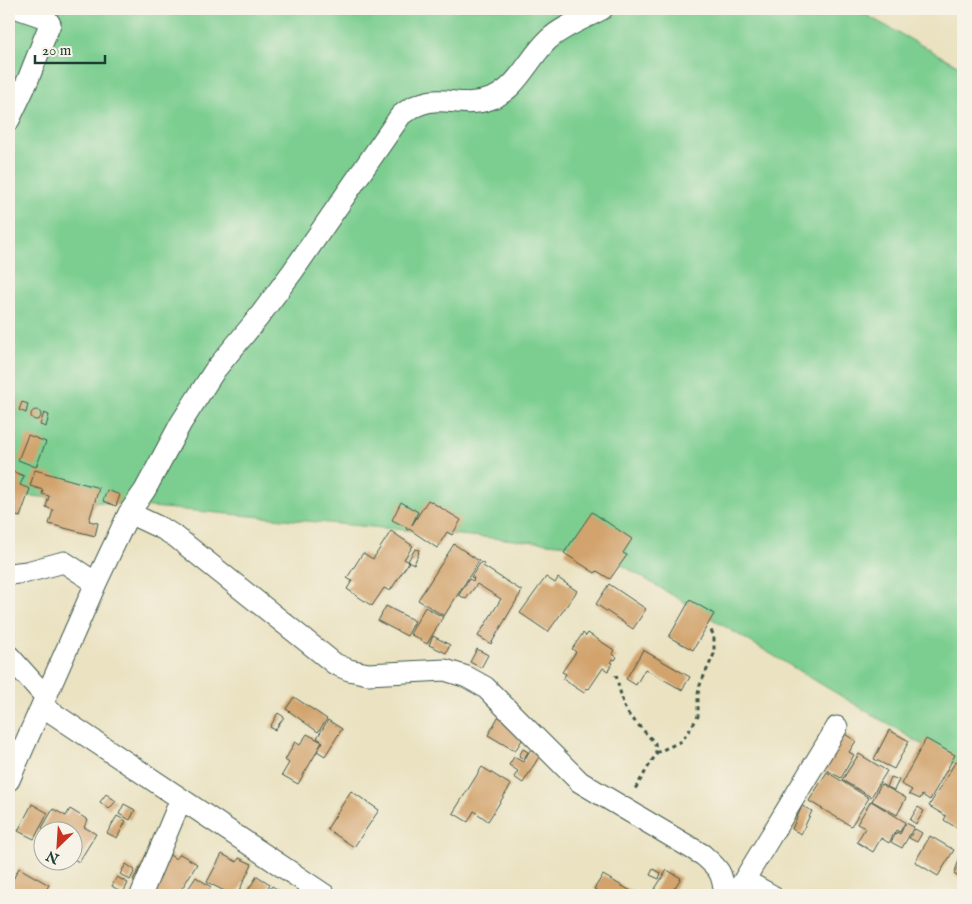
<svg xmlns="http://www.w3.org/2000/svg" width="972" height="904" font-family="'IM FELL English',serif">
	<rect width="100%" height="100%" fill="#f7f3e8"/>
	<filter id="ink" filterUnits="userSpaceOnUse"><feTurbulence type="fractalNoise" baseFrequency=".02" numOctaves="2"/><feDisplacementMap in="SourceGraphic" scale="10" xChannelSelector="R" yChannelSelector="G"/><feConvolveMatrix kernelMatrix="1 2 1 2 8 2 1 2 1" color-interpolation-filters="sRGB"/></filter>
	<filter id="wash" filterUnits="userSpaceOnUse"><feTurbulence type="fractalNoise" baseFrequency=".0096" numOctaves="4" result="noise"/><feDisplacementMap in="SourceGraphic" scale="20" xChannelSelector="R" yChannelSelector="G"/><feGaussianBlur stdDeviation="1.12" result="paint"/><feColorMatrix in="noise" values="0 0 0 0 0 0 0 0 0 0 0 0 0 0 0 0 0 1.4 0 .05"/><feComposite in="paint" operator="in"/></filter>
	<g filter="url(#wash)">
		<rect width="100%" height="100%" fill="#eae2c1"/>
		<!-- green -->
		<path fill="#7cce90" stroke="#4e8662" d="M 9,9 L 855,9 L 963,68 L 963,769 L 592,547 L 9,494 Z"/>
		<g id="blocks">
			<!-- building -->
			<path fill="#d2a36c" d="M 22,402 L 28,404 L 26,413 L 19,410 Z
				M31 415a5 5 0 1 1 10 0a5 5 0 1 1-10 0Z
				M 44,413 L 49,415 L 46,427 L 40,425 Z
				M 28,435 L 46,442 L 36,467 L 18,460 Z
				M 9,470 L 24,476 L 20,485 L 30,489 L 20,517 L 10,514 L 11,511 L 9,510 Z
				M 35,470 L 99,488 L 89,521 L 98,523 L 95,536 L 49,524 L 53,510 L 46,507 L 49,496 L 42,494 L 43,490 L 30,486 Z
				M 107,490 L 120,495 L 116,506 L 103,501 Z
				M 428,500 L 461,520 L 452,535 L 447,532 L 437,548 L 409,529 L 407,530 L 406,527 L 392,520 L 401,502 L 418,512 L 412,525 Z
				M 592,512 L 632,539 L 623,553 L 627,555 L 610,579 L 597,571 L 595,573 L 564,553 Z
				M 391,531 L 413,546 L 404,559 L 409,562 L 390,591 L 384,588 L 372,606 L 347,589 L 352,581 L 347,578 L 363,553 L 373,559 Z
				M 454,544 L 479,561 L 444,616 L 418,600 Z
				M 415,549 L 419,550 L 418,552 L 419,553 L 414,564 L 408,561 Z
				M 481,562 L 484,564 L 483,566 L 522,591 L 491,644 L 478,636 L 501,599 L 477,584 L 466,599 L 459,595 L 469,579 L 473,581 L 474,578 L 471,577 Z
				M 546,577 L 555,583 L 558,578 L 577,591 L 548,632 L 520,613 Z
				M 609,584 L 646,609 L 633,629 L 596,604 Z
				M 690,600 L 714,614 L 693,650 L 669,637 Z
				M 386,606 L 415,621 L 407,636 L 378,621 Z
				M 425,607 L 443,617 L 427,644 L 410,634 Z
				M 583,633 L 586,636 L 588,633 L 614,650 L 612,654 L 617,657 L 615,660 L 613,659 L 611,662 L 613,663 L 608,671 L 603,668 L 589,689 L 587,688 L 584,693 L 563,679 L 566,674 L 562,672 L 576,652 L 572,649 Z
				M 433,636 L 450,645 L 446,653 L 429,645 Z
				M 477,649 L 488,655 L 481,668 L 470,662 Z
				M 643,650 L 690,677 L 682,690 L 645,669 L 636,685 L 626,679 Z
				M 294,697 L 327,719 L 318,732 L 286,709 Z
				M 501,712 L 529,729 L 515,751 L 488,735 Z
				M 278,713 L 284,717 L 275,730 L 270,727 Z
				M 328,720 L 342,729 L 325,756 L 317,751 L 323,742 L 317,738 Z
				M 889,730 L 909,741 L 894,769 L 874,759 Z
				M 843,733 L 856,741 L 849,752 L 854,755 L 841,778 L 823,768 Z
				M 307,734 L 322,742 L 315,755 L 298,784 L 282,775 L 289,763 L 285,760 L 295,742 L 300,745 Z
				M 538,737 L 548,742 L 523,783 L 514,777 L 518,771 L 509,765 L 514,757 L 523,762 Z
				M 926,739 L 955,755 L 930,800 L 922,795 L 920,799 L 909,794 L 912,790 L 901,784 Z
				M 523,749 L 528,752 L 524,759 L 519,756 Z
				M 859,754 L 887,771 L 871,797 L 842,780 Z
				M 956,761 L 963,765 L 963,832 L 944,820 L 946,816 L 929,806 Z
				M 482,767 L 511,785 L 488,821 L 474,811 L 468,822 L 453,813 Z
				M 827,772 L 869,798 L 851,826 L 809,801 Z
				M 891,777 L 899,780 L 894,790 L 887,787 Z
				M 881,784 L 906,798 L 897,815 L 872,801 Z
				M 351,791 L 379,810 L 354,847 L 327,829 Z
				M 106,794 L 116,801 L 109,809 L 100,802 Z
				M 871,801 L 905,822 L 900,832 L 896,830 L 889,843 L 881,838 L 873,852 L 857,842 L 865,828 L 857,824 Z
				M 32,804 L 48,813 L 34,839 L 18,831 Z
				M 124,804 L 135,810 L 130,820 L 119,814 Z
				M 802,806 L 812,811 L 801,834 L 792,829 Z
				M 918,807 L 924,811 L 916,824 L 910,820 Z
				M 53,809 L 66,816 L 70,809 L 88,820 L 84,827 L 96,834 L 79,862 L 72,858 L 72,832 L 48,832 L 42,828 Z
				M 117,816 L 126,821 L 117,838 L 107,833 Z
				M 906,823 L 914,827 L 902,848 L 891,842 L 897,832 L 900,834 Z
				M 915,829 L 922,833 L 917,842 L 909,838 Z
				M 930,836 L 954,850 L 938,876 L 915,862 Z
				M 153,845 L 176,859 L 180,854 L 197,864 L 178,895 L 159,895 L 133,880 Z
				M 222,854 L 237,862 L 239,858 L 252,864 L 237,895 L 232,895 L 207,882 Z
				M 960,858 L 963,860 L 963,880 L 954,874 Z
				M 126,864 L 135,870 L 130,880 L 120,874 Z
				M 19,868 L 49,885 L 43,895 L 9,895 L 9,887 Z
				M 653,869 L 661,873 L 659,879 L 650,875 Z
				M 667,870 L 681,878 L 670,895 L 651,895 Z
				M 603,875 L 638,895 L 606,895 L 594,889 Z
				M 257,876 L 270,884 L 264,895 L 245,895 Z
				M 117,877 L 128,883 L 123,893 L 112,886 Z
				M 196,877 L 211,887 L 205,895 L 184,895 Z
				M 272,886 L 286,895 L 266,895 Z"/>
		</g>
	</g>
	<g filter="url(#ink)">
		<use href="#blocks" fill-opacity="0" stroke="#3d5649" stroke-width="1"/>
		<g fill="none" stroke-linecap="round" stroke-linejoin="round">
			<defs>
				<path id="street" d="M 9,120 L 27,82 L 50,24 L 46,18 L 20,9
					M 129,513 L 163,529 L 176,537 L 335,664 L 349,670 L 368,674 L 445,670 L 467,677 L 485,687 L 580,782 L 703,855 C 720,870 722,872 725,895
					M 9,574 L 27,572 L 64,562 L 96,583
					M 9,656 L 45,696
					M 42,706 L 325,895
					M 9,780 L 96,583 L 129,513 L 145,490 L 181,423 L 215,370 L 258,318 L 293,271 L 401,115 C 437,87 455,111 490,99 C 517,90 528,59 548,40 C 563,26 584,19 602,9
					M 744,880 L 771,895
					M 141,895 L 181,799
					M 735,895 L 837,727"/>
			</defs>
			<!-- street casing -->
			<use href="#street" stroke="#3d5649" stroke-width="23"/>
			<!-- path -->
			<path stroke="#3d5649" stroke-width="3" stroke-dasharray="4 4" stroke-linecap="butt" d="M 616,675 L 624,707 L 629,715 L 655,743 L 656,754 L 635,789
				M 656,753 L 682,741 L 696,720 L 698,716 L 698,694 L 700,685 L 714,654 L 714,635 L 709,628"/>
			<!-- street -->
			<use href="#street" stroke="#fff" stroke-width="21"/>
		</g>
	</g>
	<!-- margin -->
	<rect width="972" height="904" fill="none" stroke="#f7f3e8" stroke-width="30"/>
	<!-- north arrow -->
	<g transform="translate(58 846) rotate(205)"><circle r="24" fill="#f7f3e8" stroke="#a1aaa0"/>
	<path d="M0-4L9 19L0 12L-9 19Z" fill="#c8321e"/>
	<text y="-8" font-size="14" font-weight="bold" text-anchor="middle" fill="#1f3d34">N</text>
	</g>
	<!-- scale -->
	<path d="M35 55v8h70v-8" fill="none" stroke="#1f3d34" stroke-width="2.5"/>
	<text x="42" y="55" font-size="15" fill="#1f3d34" stroke="#f7f3e8" stroke-width="4" paint-order="stroke">20 m</text>
</svg>
